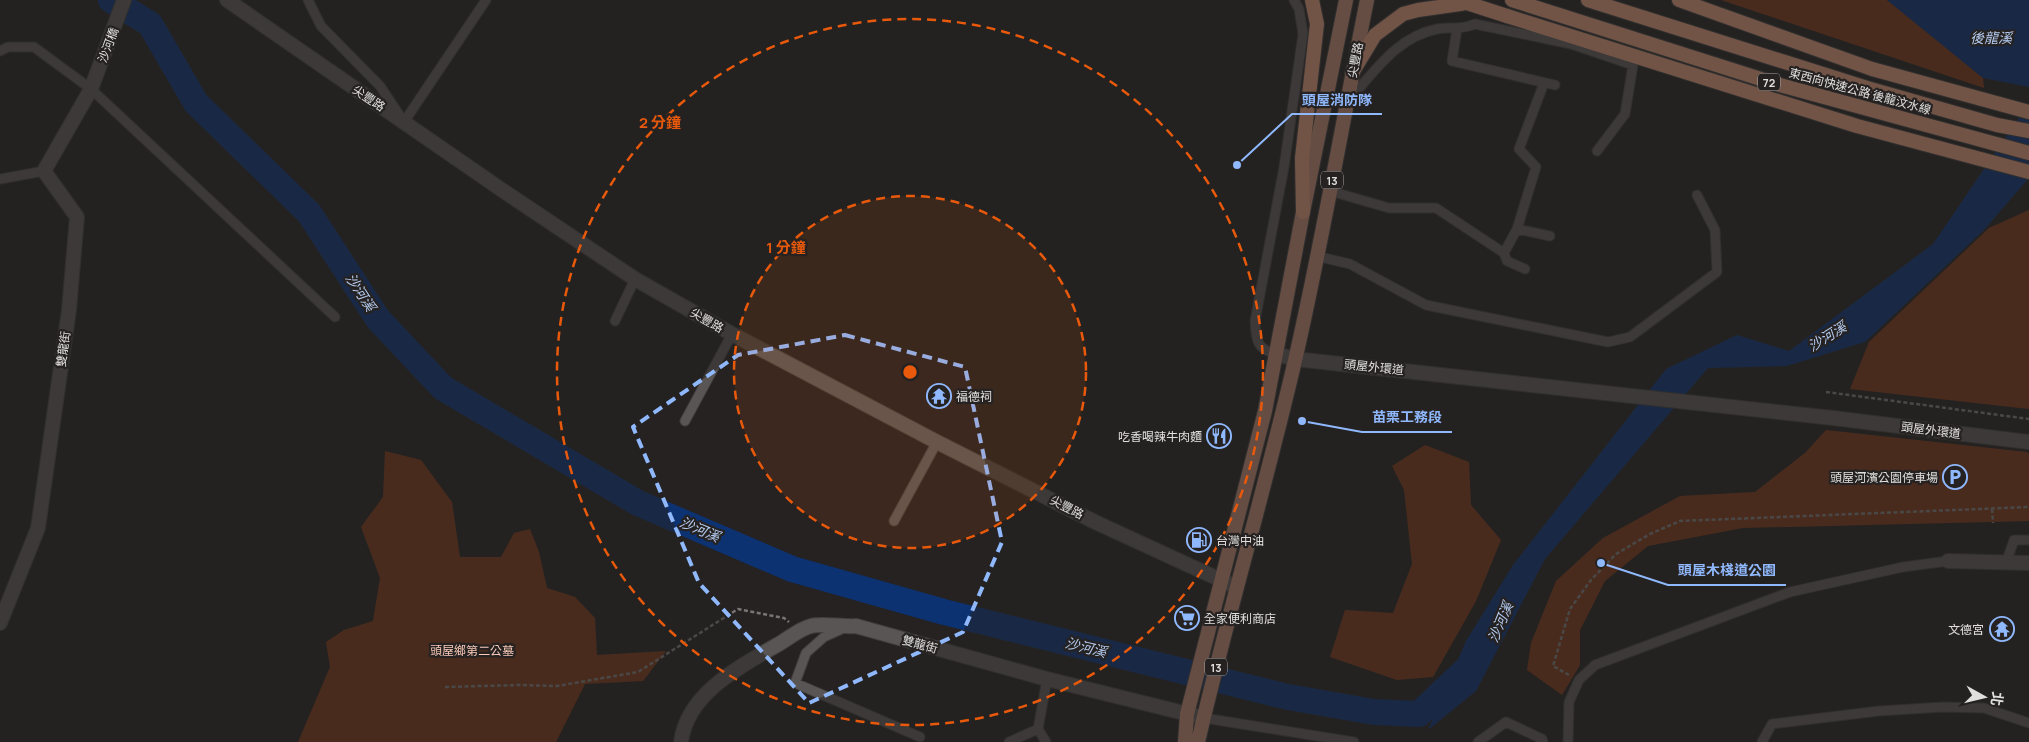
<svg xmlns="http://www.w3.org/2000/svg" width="2029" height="742" font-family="Manrope,'Noto Sans TC',sans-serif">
	<rect width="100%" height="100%" fill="#252221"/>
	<!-- green -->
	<path fill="#76371c" d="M 1721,0 L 1887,0 L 1983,78 L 1984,88 Z
		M 2029,210 L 2029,409 L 1850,389 L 1869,342 L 1989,228 Z
		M 1826,430 L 2027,452 L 2029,454 L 2029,521 L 1743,528 L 1648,546 L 1605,581 L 1580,630 L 1580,665 L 1562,695 L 1527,670 L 1531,643 L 1556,581 L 1603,538 L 1680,496 L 1755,492 L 1805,453 Z
		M 1425,445 L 1469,462 L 1471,505 L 1501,540 L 1476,601 L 1433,677 L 1397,680 L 1330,657 L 1345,610 L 1393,613 L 1412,564 L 1404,490 L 1392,466 Z
		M 385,451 L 421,460 L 452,502 L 460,557 L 501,557 L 514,533 L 530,529 L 539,552 L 547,588 L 575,597 L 595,618 L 597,655 L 666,651 L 643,681 L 585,684 L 556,742 L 298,742 L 330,667 L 326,642 L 344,630 L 373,621 L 380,578 L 361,527 L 383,497 Z"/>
	<!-- water -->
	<path fill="#0d3271" d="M 1887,0 L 2029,0 L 2029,87 L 1983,78 Z
		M 2029,103 L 2029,178 L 1983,231 L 1865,342 L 1787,366 L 1708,368 L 1545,559 L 1476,691 L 1428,730 L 1466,641 L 1513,565 L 1666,369 L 1737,335 L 1789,351 L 1933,244 Z"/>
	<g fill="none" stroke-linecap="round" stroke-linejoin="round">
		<!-- river -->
		<path stroke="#0d3271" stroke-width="26" d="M 111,0 L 150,24 L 196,103 L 309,213 L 378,319 L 443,388 L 638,503 L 792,569 L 944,612 L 1288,697 L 1374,712 L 1419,714 L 1471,665"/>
		<defs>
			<path id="service" d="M 308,0 L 321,26 L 380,86 L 404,122 L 486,0
				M 1457,29 L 1452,61 L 1555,85
				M 0,51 L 8,47 L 34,47 L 91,89 L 335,317
				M 1349,100 C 1375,71 1397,37 1437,29 C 1452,26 1458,31 1475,24 L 1571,44 L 1633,65 L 1625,114 L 1597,151
				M 0,179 L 44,171
				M 1330,191 L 1389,208 L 1436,208 L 1504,253 L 1517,229 L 1550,236
				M 1517,229 L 1536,167 L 1519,149 L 1544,83
				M 1504,253 L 1507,261 L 1525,269
				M 1316,256 L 1350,264 L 1426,305 L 1608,342 L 1630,337 L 1717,272 L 1715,230 L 1697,195
				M 615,321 L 635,279
				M 1276,354 C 1256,349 1256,339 1255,321 L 1284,167 L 1303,34 L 1299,9 L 1294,0
				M 685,421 L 732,334
				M 894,521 L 937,442
				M 2006,563 L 2014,540 L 2029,540
				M 844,628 L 824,637 L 806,653 L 795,683 L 920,737
				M 1204,718 L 1354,742
				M 1009,742 L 1038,729
				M 1046,742 L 1038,729 L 1047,679
				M 1478,742 L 1506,722 L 1542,739 L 1543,742
				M 1568,742 L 1569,702 L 1579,680 L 1595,665 L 1790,592 L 1903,567 L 1948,561
				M 1762,742 L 1772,724 L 1879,711 L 1943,707 L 1984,708 L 2029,723"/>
			<path id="minor" d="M 1948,561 L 2029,563
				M 0,623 L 38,528 L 69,310 L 77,217 L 44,171 L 91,89 L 124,0
				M 681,742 C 687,694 739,667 777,645 C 788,639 799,629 811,626 C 820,623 844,627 856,626 L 1047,679 L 1204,718"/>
			<path id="tertiary" d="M 227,0 L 502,190 L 635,279 L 732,334 L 937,442 L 1095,522 L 1236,587
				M 1276,354 L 1295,359 L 1833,418 L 2029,442"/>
			<path id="primary" d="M 1185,742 L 1187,714 L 1265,411 L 1303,212 L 1346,0
				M 1198,742 C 1228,613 1266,486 1296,356 C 1323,238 1343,119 1367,0"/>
			<path id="trunk" d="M 1512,0 L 1780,85 L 2029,153
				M 1588,0 L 1867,88 L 1997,125 L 2029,131
				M 1679,0 L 1872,69 L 2029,112
				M 1507,16 L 1857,126 L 2029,172
				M 1352,73 L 1375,35 L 1403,14 L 1418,10 L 1467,3
				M 1303,212 L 1302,158 L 1317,24 L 1312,0"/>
		</defs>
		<!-- service casing -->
		<use href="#service" stroke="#413f3e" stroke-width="11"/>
		<!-- minor casing -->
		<use href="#minor" stroke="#413f3e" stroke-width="16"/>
		<!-- tertiary casing -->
		<use href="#tertiary" stroke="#413f3e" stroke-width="16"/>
		<!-- primary casing -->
		<use href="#primary" stroke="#413f3e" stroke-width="16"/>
		<!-- trunk casing -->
		<use href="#trunk" stroke="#413f3e" stroke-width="16"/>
		<!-- path -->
		<path stroke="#787574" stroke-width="2.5" stroke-dasharray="4 2.5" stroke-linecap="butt" d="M 1826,392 L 2029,419
			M 1992,509 L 1993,523
			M 1569,675 L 1553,666 L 1570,609 L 1591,580 L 1616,554 L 1650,534 L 1680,521 L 2029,507
			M 445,687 L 519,685 L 557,686 L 638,672 L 738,609 L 784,618 L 789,622"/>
		<!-- service -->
		<use href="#service" stroke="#595554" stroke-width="9"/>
		<!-- minor -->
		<use href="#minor" stroke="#595554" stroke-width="14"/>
		<!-- tertiary -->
		<use href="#tertiary" stroke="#595554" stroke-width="14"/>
		<!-- primary -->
		<use href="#primary" stroke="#b3816e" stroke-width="14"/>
		<!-- trunk -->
		<use href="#trunk" stroke="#d19076" stroke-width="14"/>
		<defs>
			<path id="trunk-bridge" d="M 1467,3 L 1507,16"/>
		</defs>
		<!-- trunk-bridge casing -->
		<use href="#trunk-bridge" stroke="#413f3e" stroke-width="16" stroke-linecap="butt"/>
		<!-- trunk-bridge -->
		<use href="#trunk-bridge" stroke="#d19076" stroke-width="14"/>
	</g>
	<!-- marked area -->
	<path d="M0 0H2029V742H0ZM 845,335 L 965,367 L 1002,542 L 963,632 L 809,703 L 699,583 L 633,427 L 738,355 Z" fill="#252221" fill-opacity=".55" fill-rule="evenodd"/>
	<path fill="none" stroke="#8fb8fd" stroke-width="4" stroke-dasharray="10 6" stroke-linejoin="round" d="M 845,335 L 965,367 L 1002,542 L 963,632 L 809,703 L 699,583 L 633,427 L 738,355 Z"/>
	<!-- distance rings -->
	<circle cx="910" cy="372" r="176" fill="#e8590c" fill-opacity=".12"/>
	<g fill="none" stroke="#e8590c" stroke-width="2.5" stroke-dasharray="9 6">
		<circle cx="910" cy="372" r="176"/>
		<circle cx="910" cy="372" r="353"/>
	</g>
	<!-- icons -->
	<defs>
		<symbol id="temple-ring" viewBox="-11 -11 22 22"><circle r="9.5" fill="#252221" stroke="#8fb8fd" stroke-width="1.5"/><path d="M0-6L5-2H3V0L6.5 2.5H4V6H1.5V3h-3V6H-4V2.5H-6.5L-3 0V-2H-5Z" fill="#8fb8fd"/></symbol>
		<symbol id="restaurant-ring" viewBox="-11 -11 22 22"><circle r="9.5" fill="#252221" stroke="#8fb8fd" stroke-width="1.5"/><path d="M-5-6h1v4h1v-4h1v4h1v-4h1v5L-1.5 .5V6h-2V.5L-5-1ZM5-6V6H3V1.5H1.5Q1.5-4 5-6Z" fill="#8fb8fd"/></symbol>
		<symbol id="parking-ring" viewBox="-11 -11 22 22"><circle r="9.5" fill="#252221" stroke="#8fb8fd" stroke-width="1.5"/><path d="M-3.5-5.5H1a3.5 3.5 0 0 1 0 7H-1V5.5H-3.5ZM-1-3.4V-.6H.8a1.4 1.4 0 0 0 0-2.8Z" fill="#8fb8fd"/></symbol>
		<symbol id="fuel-ring" viewBox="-11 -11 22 22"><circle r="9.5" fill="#252221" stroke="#8fb8fd" stroke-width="1.5"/><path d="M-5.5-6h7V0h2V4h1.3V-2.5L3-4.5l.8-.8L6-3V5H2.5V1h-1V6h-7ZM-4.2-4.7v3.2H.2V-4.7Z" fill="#8fb8fd"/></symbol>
		<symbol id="supermarket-ring" viewBox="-11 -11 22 22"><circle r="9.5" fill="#252221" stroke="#8fb8fd" stroke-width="1.5"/><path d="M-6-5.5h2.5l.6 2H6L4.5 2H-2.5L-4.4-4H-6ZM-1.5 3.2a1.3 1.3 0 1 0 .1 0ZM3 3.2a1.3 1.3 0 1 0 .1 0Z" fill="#8fb8fd"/></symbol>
	</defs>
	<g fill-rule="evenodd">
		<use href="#temple-ring" x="925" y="382" width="28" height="28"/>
		<use href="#restaurant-ring" x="1205" y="422" width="28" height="28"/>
		<use href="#parking-ring" x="1941" y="463" width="28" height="28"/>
		<use href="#fuel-ring" x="1185" y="526" width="28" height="28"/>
		<use href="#supermarket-ring" x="1173" y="604" width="28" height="28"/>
		<use href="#temple-ring" x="1988" y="615" width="28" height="28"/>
	</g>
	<g text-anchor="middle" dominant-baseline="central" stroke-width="4.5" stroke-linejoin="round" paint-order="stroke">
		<!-- shield labels -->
		<g fill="#252221" stroke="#a9a6a5" stroke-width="1">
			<rect x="1758" y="73.5" width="22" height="17" rx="4"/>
			<rect x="1321" y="171.5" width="22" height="17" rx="4"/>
			<rect x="1205" y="658.5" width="22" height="17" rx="4"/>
		</g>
		<g font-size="11" font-weight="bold" fill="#e1dfde">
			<text x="1769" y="82">72</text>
			<text x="1332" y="180">13</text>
			<text x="1216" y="667">13</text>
		</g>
		<!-- street labels -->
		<g font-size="12" fill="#e1dfde" stroke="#252221">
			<text transform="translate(108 45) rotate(-69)">沙河橋</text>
			<text transform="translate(1355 60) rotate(-79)">尖豐路</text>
			<text transform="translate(1860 91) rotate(15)">東西向快速公路 後龍汶水線</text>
			<text transform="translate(369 98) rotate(34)">尖豐路</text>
			<text transform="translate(707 320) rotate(30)">尖豐路</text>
			<text transform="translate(63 349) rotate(-82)">雙龍街</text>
			<text transform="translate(1374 367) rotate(6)">頭屋外環道</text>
			<text transform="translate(1931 430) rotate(7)">頭屋外環道</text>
			<text transform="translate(1067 507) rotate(27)">尖豐路</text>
			<text transform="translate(920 644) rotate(15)">雙龍街</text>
		</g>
		<!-- poi labels -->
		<g font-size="12" fill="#e1dfde" stroke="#252221" text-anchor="start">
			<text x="956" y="396">福德祠</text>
			<text x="1202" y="436" text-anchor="end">吃香喝辣牛肉麵</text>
			<text x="1938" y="477" text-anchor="end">頭屋河濱公園停車場</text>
			<text x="1216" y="540">台灣中油</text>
			<text x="1204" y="618">全家便利商店</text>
			<text x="1984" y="629" text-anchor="end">文德宮</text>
		</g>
		<!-- park labels -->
		<g font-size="12" fill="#f9cab8" stroke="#252221">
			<text x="472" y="650">頭屋鄉第二公墓</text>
		</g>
		<!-- water labels -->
		<g font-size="14" font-style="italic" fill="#b5ccf1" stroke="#252221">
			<text x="1991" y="37">後龍溪</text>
			<text transform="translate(361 292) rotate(57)">沙河溪</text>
			<text transform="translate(1827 336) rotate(-32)">沙河溪</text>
			<text transform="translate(700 529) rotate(23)">沙河溪</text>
			<text transform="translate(1500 622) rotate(-67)">沙河溪</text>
			<text transform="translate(1086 647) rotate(14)">沙河溪</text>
		</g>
	</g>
	<circle cx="910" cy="372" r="8" fill="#e8590c" stroke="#252221" stroke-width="2.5"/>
	<g font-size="15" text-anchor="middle" font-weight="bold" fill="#e8590c" stroke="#252221" stroke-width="4.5" stroke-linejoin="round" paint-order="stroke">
		<text x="660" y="128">2 分鐘</text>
		<text x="786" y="253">1 分鐘</text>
	</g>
	<!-- callouts -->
	<path fill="none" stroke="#8fb8fd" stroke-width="2" d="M1237 165L1292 114H1382M1302 421L1362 432H1452M1601 563L1668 585H1786"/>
	<g fill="#8fb8fd" stroke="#252221" stroke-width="2">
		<circle cx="1237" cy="165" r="5"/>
		<circle cx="1302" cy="421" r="5"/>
		<circle cx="1601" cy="563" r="5"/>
	</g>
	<g font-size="14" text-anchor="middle" font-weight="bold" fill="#8fb8fd" stroke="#252221" stroke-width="4.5" stroke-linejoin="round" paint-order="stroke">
		<text x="1337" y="105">頭屋消防隊</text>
		<text x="1407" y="422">苗栗工務段</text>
		<text x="1727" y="575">頭屋木棧道公園</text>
	</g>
	<!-- north arrow -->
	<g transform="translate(1984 697) rotate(98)" stroke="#252221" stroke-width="4" paint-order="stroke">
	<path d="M0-4L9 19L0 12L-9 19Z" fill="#e1dfde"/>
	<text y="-8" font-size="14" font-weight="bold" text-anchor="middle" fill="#e1dfde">北</text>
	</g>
</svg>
